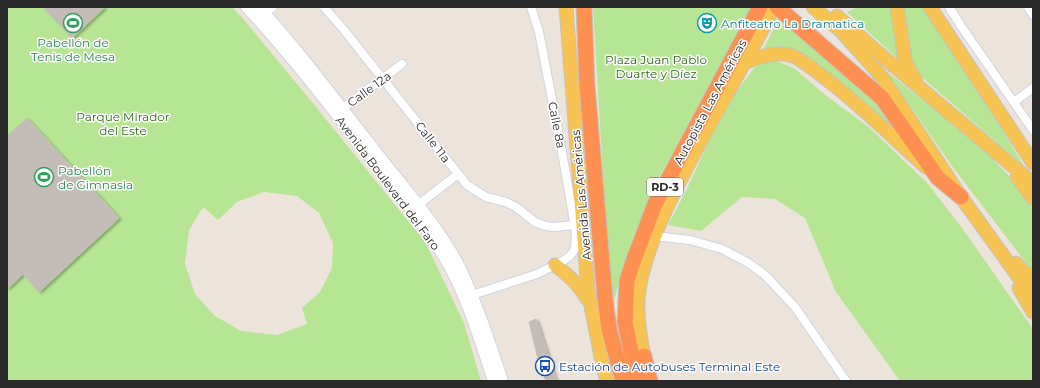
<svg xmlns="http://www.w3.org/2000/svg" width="1040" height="388" font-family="Montserrat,sans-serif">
	<defs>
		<filter id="shadow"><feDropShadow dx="2.5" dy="1.5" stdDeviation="1" flood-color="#0004"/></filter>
	</defs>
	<rect width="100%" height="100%" fill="#ece3da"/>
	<!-- green -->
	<path fill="#b6e693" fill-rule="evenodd" d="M 7,7 L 232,7 L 245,21 L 316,107 L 425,242 L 464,323 L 481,381 L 7,381 ZM 264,192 L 297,196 L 319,213 L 333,243 L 332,268 L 320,292 L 302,308 L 307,324 L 277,335 L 241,331 L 215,316 L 195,294 L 185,264 L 189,230 L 203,207 L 218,220 L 237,202 Z
		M 593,7 L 755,7 L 655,184 L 629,248 L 611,311 Z
		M 858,7 L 890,7 L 899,60 L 847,12 Z
		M 901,7 L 922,7 L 968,74 L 1024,166 L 924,79 L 915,65 L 908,49 Z
		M 780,17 L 881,103 L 918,157 L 807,61 L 762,51 Z
		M 773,59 L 795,69 L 824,94 L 870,128 L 928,184 L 962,228 L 1033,329 L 1033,381 L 900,381 L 836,292 L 805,218 L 775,199 L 742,197 L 701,231 L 668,225 L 686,191 L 707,145 L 736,92 L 755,67 Z
		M 885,70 L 978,144 L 1017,184 L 1033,208 L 1033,272 L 952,166 Z"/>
	<!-- building -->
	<path fill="#c4bdb7" stroke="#c7bfb4" filter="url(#shadow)" d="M 43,7 L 105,7 L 72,38 Z
		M 27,118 L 119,218 L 39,292 L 23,274 L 7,289 L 7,136 Z
		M 536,319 L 542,337 L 556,381 L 546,381 L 539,363 L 529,322 Z"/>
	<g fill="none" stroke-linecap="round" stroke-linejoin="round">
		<defs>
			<path id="minor" d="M 324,7 L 344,30 L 467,185 L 486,197 L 506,202 L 516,207 L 535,222 L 545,226 L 554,227 L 574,225
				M 949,7 L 961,26 L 1033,130
				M 1028,7 L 1033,15
				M 265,14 L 273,7
				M 1014,102 L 1033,88
				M 339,111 L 402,64
				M 414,208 L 458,174
				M 654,236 L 690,240 L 722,249 L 747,262 L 765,275 L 795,307 L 846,381
				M 472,295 L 537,274 L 563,261 L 570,256 L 575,249 L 576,233 L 561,146 L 539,32 L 531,7"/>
			<path id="tertiary" d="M 246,7 C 288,52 326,102 364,150 C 394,189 428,227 451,270 C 469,305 481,344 493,381
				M 259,7 C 301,52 337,102 375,150 C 403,186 438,225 459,265 C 477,302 490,342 503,381"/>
			<path id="primary" d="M 566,7 L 588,290 L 602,362 L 607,381
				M 813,7 L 841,31 L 882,77 L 961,197 L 1033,297
				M 897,7 L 905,60 L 909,69 L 916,80
				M 930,7 L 1033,163
				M 837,16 L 881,55 L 1033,183
				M 746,62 C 760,57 775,51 790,55 C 798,57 806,64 813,69 C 853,98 889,134 926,167
				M 1017,177 L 1033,198
				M 1016,263 L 1024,272 L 1033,277
				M 555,265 C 569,275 579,285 588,300
				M 1019,288 L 1033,312
				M 644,356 C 640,337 637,318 638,299 C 641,267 654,236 667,207 C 699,138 740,75 774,7"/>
			<path id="motorway" d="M 584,7 L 587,85 L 605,298 L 609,329 L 623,381
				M 777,7 L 882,98 L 938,178 L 961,197
				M 644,356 L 650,381
				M 638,381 L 636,376 L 625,322 L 627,281 L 633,262 L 655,204 L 760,7"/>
		</defs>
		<!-- minor casing -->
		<use href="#minor" stroke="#cfd4e3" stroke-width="10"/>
		<!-- tertiary casing -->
		<use href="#tertiary" stroke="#cfd4e3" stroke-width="12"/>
		<!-- primary casing -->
		<use href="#primary" stroke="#c3c3c3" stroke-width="15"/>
		<!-- motorway casing -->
		<use href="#motorway" stroke="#c3c3c3" stroke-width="17"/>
		<!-- minor -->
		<use href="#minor" stroke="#fff" stroke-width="8"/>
		<!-- tertiary -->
		<use href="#tertiary" stroke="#fff" stroke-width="10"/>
		<!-- primary -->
		<use href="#primary" stroke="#f7c454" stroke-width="13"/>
		<!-- motorway -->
		<use href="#motorway" stroke="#ff9052" stroke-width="15"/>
	</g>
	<!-- icons -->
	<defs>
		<symbol id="stadium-ring" viewBox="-11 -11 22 22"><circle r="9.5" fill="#fff" stroke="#2e9e5b" stroke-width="1.5"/><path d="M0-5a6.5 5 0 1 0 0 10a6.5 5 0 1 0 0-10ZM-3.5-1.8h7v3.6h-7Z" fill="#2e9e5b"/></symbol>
		<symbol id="theatre-ring" viewBox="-11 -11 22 22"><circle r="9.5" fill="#fff" stroke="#0f9aa8" stroke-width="1.5"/><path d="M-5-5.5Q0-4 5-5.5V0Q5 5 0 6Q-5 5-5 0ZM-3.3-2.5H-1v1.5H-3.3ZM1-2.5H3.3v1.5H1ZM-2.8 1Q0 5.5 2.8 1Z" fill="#0f9aa8"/></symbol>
		<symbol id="bus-ring" viewBox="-11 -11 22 22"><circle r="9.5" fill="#fff" stroke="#1a4fb4" stroke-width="1.5"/><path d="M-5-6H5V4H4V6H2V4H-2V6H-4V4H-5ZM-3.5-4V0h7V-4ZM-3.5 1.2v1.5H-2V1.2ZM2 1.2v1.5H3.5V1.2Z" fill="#1a4fb4"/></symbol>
	</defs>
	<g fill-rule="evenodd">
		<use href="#stadium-ring" x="62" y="12" width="22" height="22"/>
		<use href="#theatre-ring" x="696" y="12" width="22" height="22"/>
		<use href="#stadium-ring" x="33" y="166" width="22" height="22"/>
		<use href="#bus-ring" x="534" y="355" width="22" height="22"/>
	</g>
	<g text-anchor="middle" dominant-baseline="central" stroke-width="3" stroke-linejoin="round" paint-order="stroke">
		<!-- shield labels -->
		<rect fill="#fff" stroke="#696969" stroke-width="1" x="647" y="178" width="36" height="18" rx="3"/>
		<g font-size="11" font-weight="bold" fill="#292929">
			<text x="665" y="187">RD-3</text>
		</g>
		<!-- culture labels -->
		<g font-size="12" fill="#0d838f" stroke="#fff" text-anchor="start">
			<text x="721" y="23">Anfiteatro La Dramatica</text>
		</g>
		<!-- leisure labels -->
		<g font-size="12" fill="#27864d" stroke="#fff">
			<text x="73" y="42">Pabellón de<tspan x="73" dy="14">Tenis de Mesa</tspan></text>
			<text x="58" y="170" text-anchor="start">Pabellón<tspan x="58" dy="14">de Gimnasia</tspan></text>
		</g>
		<!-- park labels -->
		<g font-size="12" fill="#2e6916" stroke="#fff">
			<text x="656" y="59">Plaza Juan Pablo<tspan x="656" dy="14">Duarte y Díez</tspan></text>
			<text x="123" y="116">Parque Mirador<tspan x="123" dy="14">del Este</tspan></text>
		</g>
		<!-- street labels -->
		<g font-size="12" fill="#292929" stroke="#fff">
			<text transform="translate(369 89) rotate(-36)">Calle 12a</text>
			<text transform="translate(710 102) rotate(-62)">Autopista Las Américas</text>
			<text transform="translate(557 125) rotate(79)">Calle 8a</text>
			<text transform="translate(433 142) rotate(52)">Calle 11a</text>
			<text transform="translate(388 183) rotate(53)">Avenida Boulevard del Faro</text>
			<text transform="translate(581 195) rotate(-95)">Avenida Las Américas</text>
		</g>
		<!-- transit labels -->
		<g font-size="12" fill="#164399" stroke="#fff" text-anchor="start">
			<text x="559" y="366">Estación de Autobuses Terminal Este</text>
		</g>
	</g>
	<!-- border -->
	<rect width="1040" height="388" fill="none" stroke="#292929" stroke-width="16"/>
</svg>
